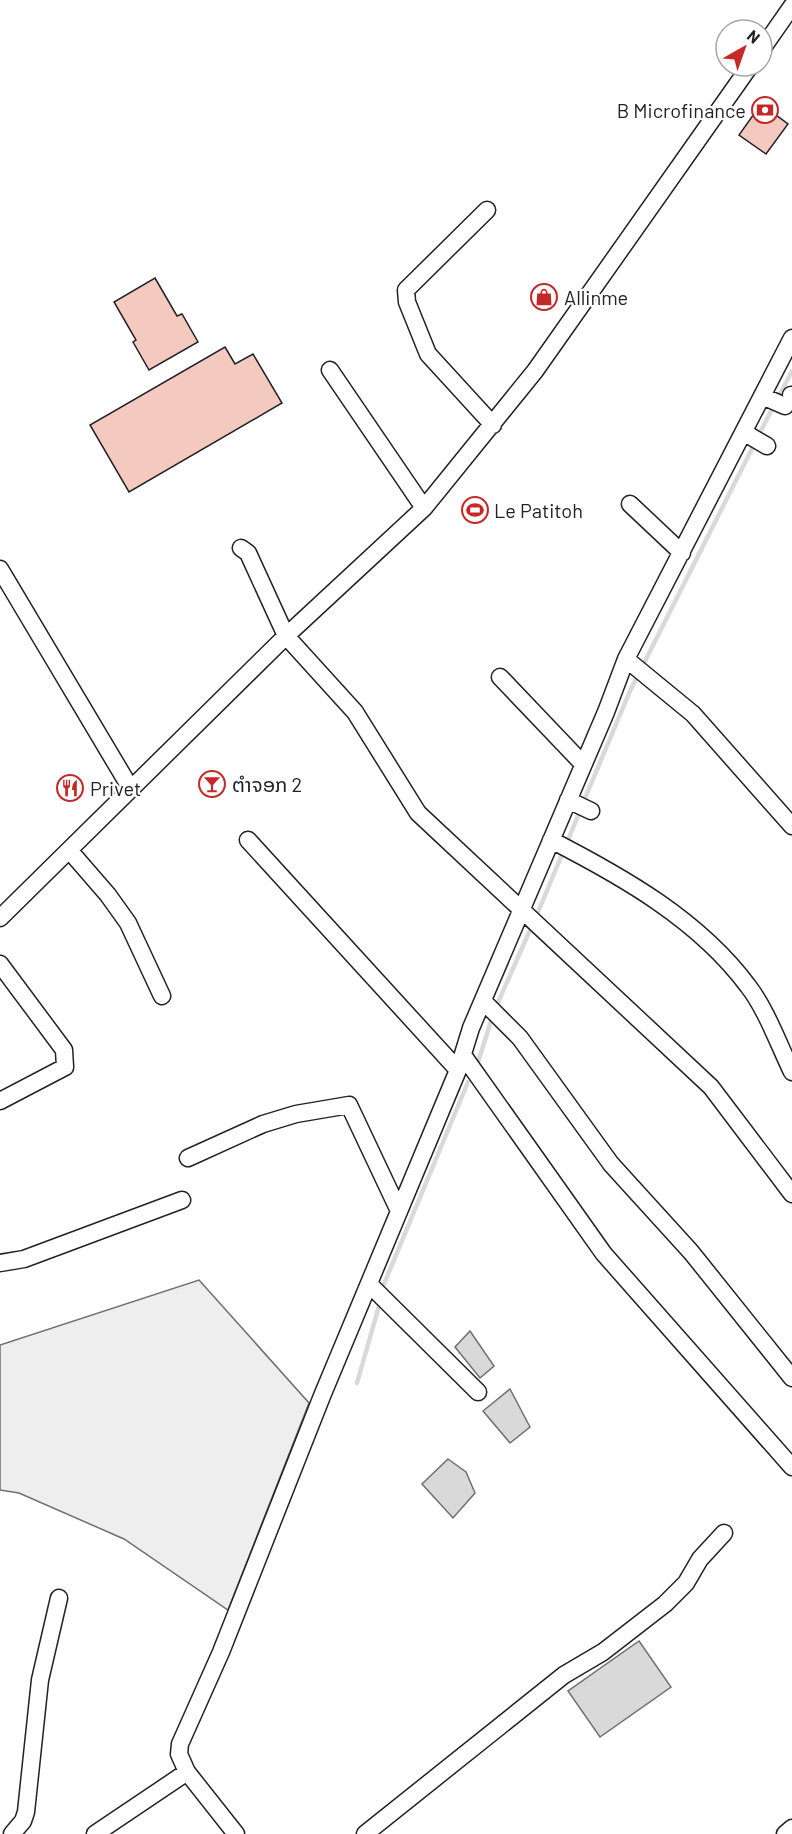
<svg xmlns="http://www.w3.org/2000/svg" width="792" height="1834" font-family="Barlow,'Noto Sans Lao',sans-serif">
	<rect width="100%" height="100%" fill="#fff"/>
	<!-- green -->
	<path fill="#eee" stroke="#6f6f6f" stroke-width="1.5" d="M 199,1280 L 309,1403 L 228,1610 L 124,1539 L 19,1493 L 0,1490 L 0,1345 Z"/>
	<!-- water -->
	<path fill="#d9d9d9" stroke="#6f6f6f" stroke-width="1.5" d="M 470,1331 L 494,1366 L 480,1378 L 455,1347 Z
		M 510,1389 L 530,1427 L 510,1443 L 483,1411 Z
		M 448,1459 L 466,1472 L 475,1493 L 453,1518 L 422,1484 Z
		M 639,1641 L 671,1687 L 600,1737 L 568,1691 Z"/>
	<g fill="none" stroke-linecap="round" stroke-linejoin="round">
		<!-- stream -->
		<path stroke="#d9d9d9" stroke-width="4.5" d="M 778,398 L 792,371
			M 583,803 L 630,691 L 774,405
			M 536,917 L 580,811
			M 496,1007 L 530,930
			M 478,1062 L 492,1018
			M 384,1284 L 468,1082
			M 357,1383 L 379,1306"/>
	</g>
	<!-- building -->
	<path fill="#f3c9c0" stroke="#222" stroke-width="1.5" d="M 761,104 L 788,124 L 766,154 L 739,135 Z
		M 155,278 L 177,316 L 182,314 L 198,342 L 149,370 L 133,342 L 136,340 L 114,302 Z
		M 225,347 L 235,364 L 253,354 L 282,403 L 129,492 L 90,425 Z"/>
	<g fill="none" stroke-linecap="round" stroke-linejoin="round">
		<defs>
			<path id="minor" d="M 762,49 L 792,6
				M 487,210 L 406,290 L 407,302 L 428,354 L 493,425
				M 330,370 L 424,508
				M 791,395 L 792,396
				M 762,396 L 785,406
				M 745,433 L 767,446
				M 630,504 L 682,553
				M 241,548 L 248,553 L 286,636 L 355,712 L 418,813 L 711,1087 L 792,1194
				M 0,569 L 131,789
				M 626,659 L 693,714 L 792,826
				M 500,677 L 583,764
				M 568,800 L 591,811
				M 248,840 L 458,1070
				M 551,840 C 623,877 699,920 748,986 C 766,1009 779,1045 792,1072
				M 69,850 L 108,895 L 128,923 L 162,996
				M 0,918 L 286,636 L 424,508 L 535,371 L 750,66
				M 0,964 L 64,1050 L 65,1067 L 0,1101
				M 484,1002 L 520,1038 L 611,1164 L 691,1252 L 792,1378
				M 463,1055 L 604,1254 L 792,1467
				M 188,1158 L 263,1124 L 296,1114 L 349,1105 L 399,1211
				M 0,1263 L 24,1259 L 182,1200
				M 369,1284 L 478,1392
				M 187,1772 L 236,1834
				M 12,1834 L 23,1821 L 26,1812 L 40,1680 L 59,1598
				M 95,1834 L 187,1772 L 179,1754 L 180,1744 L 221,1652 L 322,1396 L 458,1070 L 471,1028 L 606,712 L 626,659 L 792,338
				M 365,1834 L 564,1675 L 603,1652 L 665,1604 L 686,1583 L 700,1559 L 724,1533
				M 785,1834 L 792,1828"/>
		</defs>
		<!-- minor casing -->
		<use href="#minor" stroke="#222" stroke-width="19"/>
		<!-- minor -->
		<use href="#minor" stroke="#fff" stroke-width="16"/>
	</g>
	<!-- icons -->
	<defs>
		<symbol id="bank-ring" viewBox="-11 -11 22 22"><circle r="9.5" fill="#fff" stroke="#c62828" stroke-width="1.5"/><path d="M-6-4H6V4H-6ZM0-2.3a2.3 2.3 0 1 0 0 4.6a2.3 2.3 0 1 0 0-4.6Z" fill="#c62828"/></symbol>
		<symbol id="shop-ring" viewBox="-11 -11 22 22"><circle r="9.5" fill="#fff" stroke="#c62828" stroke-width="1.5"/><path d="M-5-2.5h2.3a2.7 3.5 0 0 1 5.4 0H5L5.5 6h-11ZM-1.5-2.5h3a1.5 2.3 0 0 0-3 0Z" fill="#c62828"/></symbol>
		<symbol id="stadium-ring" viewBox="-11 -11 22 22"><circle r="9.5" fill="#fff" stroke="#c62828" stroke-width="1.5"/><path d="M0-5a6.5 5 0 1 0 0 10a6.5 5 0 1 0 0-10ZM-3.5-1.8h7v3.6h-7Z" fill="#c62828"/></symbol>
		<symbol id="bar-ring" viewBox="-11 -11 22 22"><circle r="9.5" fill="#fff" stroke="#c62828" stroke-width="1.5"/><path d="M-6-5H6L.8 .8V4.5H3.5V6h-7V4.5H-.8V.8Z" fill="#c62828"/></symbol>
		<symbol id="restaurant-ring" viewBox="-11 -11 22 22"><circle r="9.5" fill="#fff" stroke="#c62828" stroke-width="1.5"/><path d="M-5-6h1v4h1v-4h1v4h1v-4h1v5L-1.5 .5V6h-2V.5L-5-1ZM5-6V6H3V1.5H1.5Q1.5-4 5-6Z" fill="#c62828"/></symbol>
	</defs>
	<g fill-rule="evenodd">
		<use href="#bank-ring" x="750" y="95" width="30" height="30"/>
		<use href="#shop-ring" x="529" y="282" width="30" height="30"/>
		<use href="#stadium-ring" x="460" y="495" width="30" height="30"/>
		<use href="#bar-ring" x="197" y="769" width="30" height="30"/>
		<use href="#restaurant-ring" x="55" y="773" width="30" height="30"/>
	</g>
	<g text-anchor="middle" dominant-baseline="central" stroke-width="4.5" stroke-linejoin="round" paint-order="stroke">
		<!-- poi labels -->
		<g font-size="20" fill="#222" stroke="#fff" text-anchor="start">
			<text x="746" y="110" text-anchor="end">B Microfinance</text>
			<text x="564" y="297">Allinme</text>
			<text x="494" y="510">Le Patitoh</text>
			<text x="232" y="784">ຕຳຈອກ 2</text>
			<text x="90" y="788">Privet</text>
		</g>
	</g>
	<!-- north arrow -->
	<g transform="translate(744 48) rotate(40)"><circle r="28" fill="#ffffff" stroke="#a7a7a7" stroke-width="1.5"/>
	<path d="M0-4.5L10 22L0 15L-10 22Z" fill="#c62828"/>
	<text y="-9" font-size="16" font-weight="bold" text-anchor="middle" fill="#222222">N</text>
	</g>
</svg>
